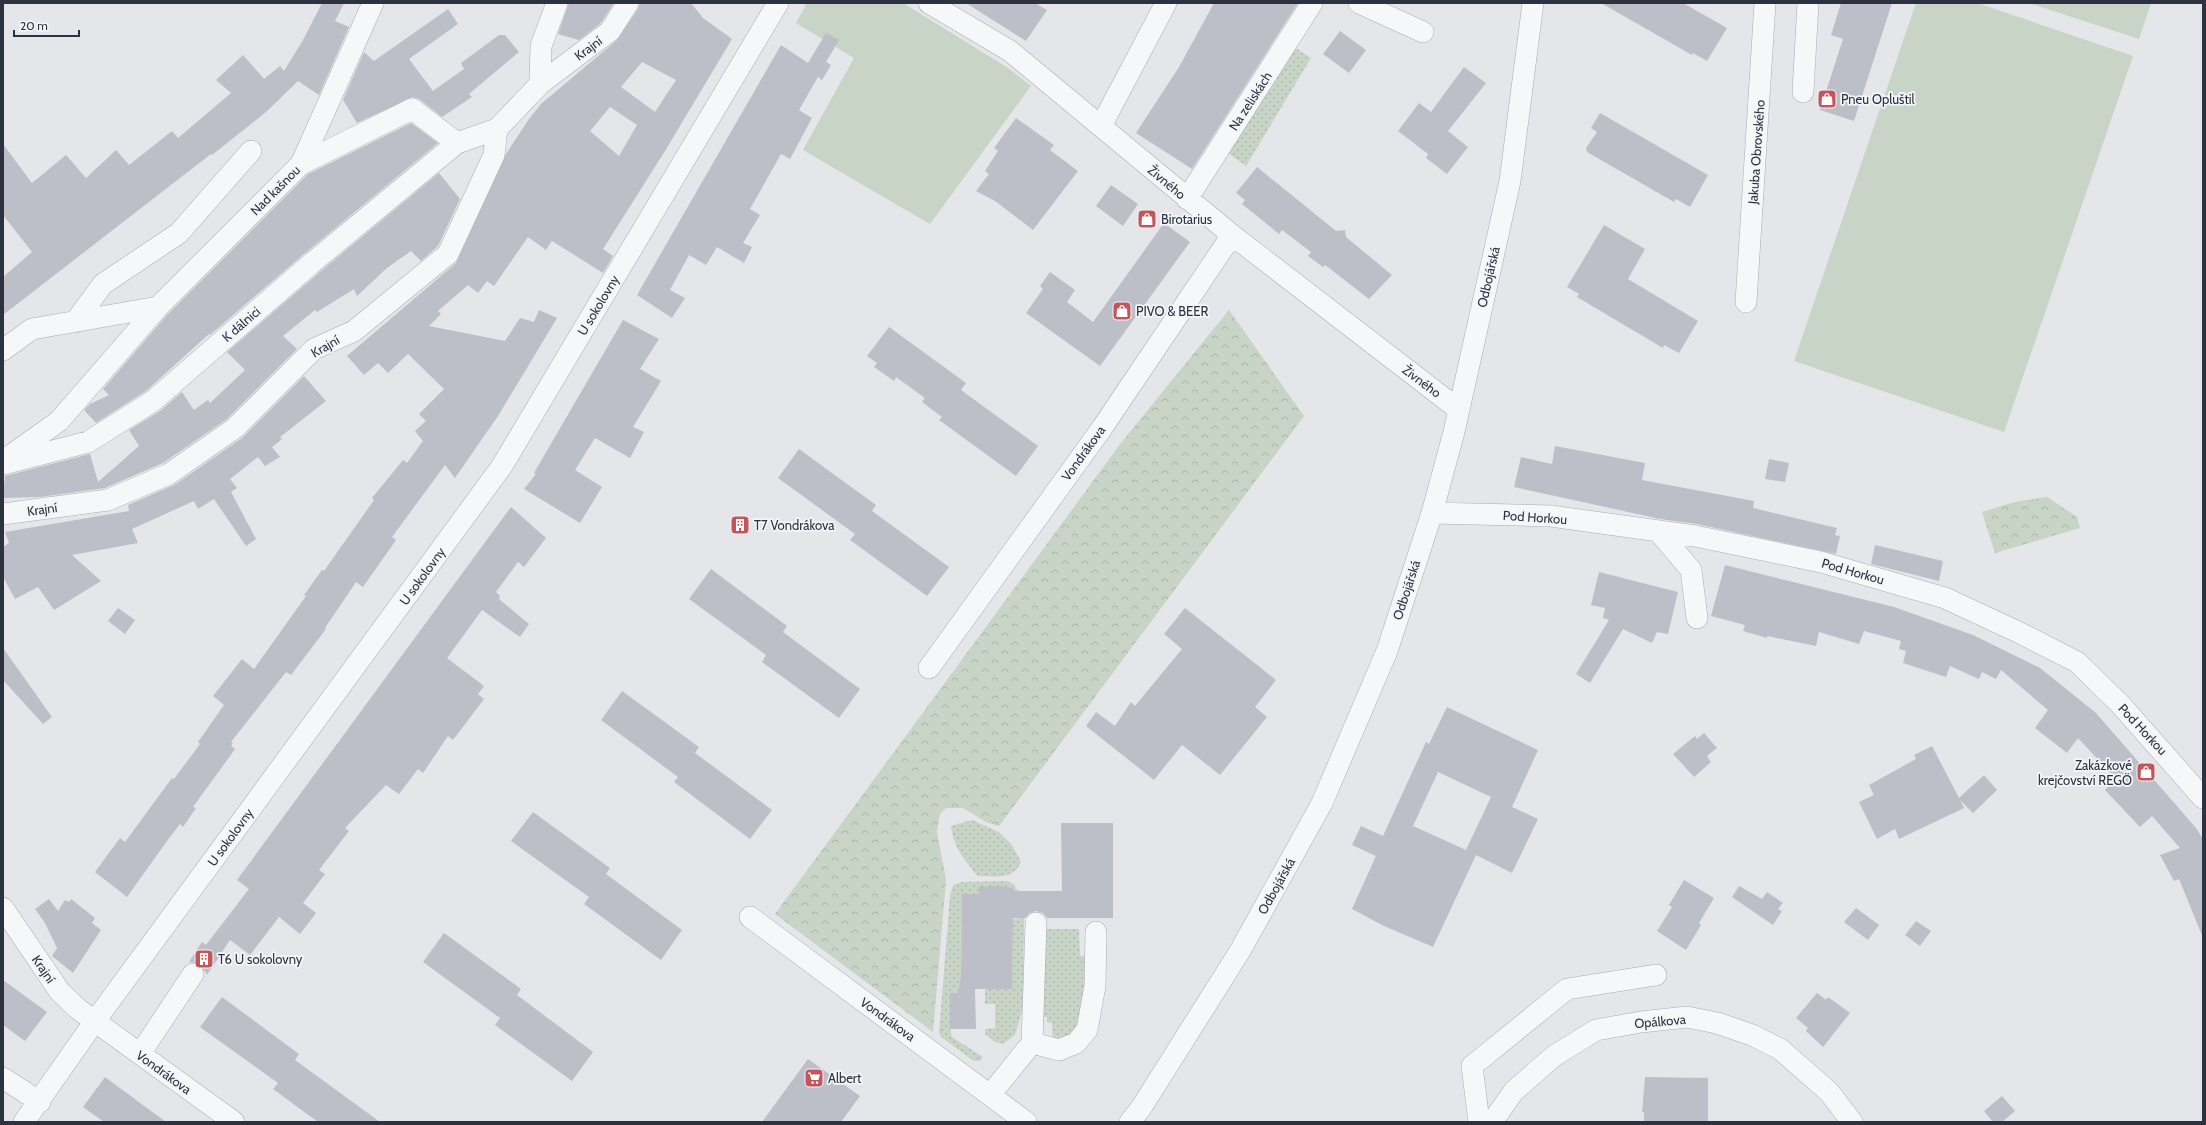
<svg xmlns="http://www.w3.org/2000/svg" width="2206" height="1125" font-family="Cabin,sans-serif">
	<defs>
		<pattern id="grass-dots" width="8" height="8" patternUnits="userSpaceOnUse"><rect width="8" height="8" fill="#c8d4c6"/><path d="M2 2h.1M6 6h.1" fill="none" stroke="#acb6ab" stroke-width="1.8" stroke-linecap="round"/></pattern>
		<pattern id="forest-crowns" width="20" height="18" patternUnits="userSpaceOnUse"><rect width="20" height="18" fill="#c8d4c6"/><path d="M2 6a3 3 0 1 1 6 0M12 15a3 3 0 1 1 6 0" fill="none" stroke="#acb6ab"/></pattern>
	</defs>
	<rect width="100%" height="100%" fill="#e4e6ea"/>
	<!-- grass -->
	<path fill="url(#grass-dots)" d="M 1291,45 L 1311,58 L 1246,166 L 1225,151 Z
		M 972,820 L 999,832 L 1012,845 L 1021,862 C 1012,881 996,876 978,876 C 964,859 954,849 951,826 Z
		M 1007,881 L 1013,884 L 1018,891 L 1015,891 L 1014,888 L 979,887 L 979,894 L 962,895 L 961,993 L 950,994 L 950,1029 L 952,1037 L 983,1057 L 980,1061 L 974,1061 L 941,1037 L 939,1033 L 950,896 L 953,885 L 961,882 Z
		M 1024,918 L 1023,1008 L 1015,1035 L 1003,1044 L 995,1042 L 985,1034 L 985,1029 L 995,1028 L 995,1004 L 985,1004 L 985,989 L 1012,989 L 1013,919 Z
		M 1042,929 L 1079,929 L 1080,956 L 1087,956 L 1082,1021 L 1072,1036 L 1053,1043 L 1052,1023 L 1047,1022 L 1047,1017 L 1041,1017 Z"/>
	<!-- forest -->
	<path fill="url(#forest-crowns)" d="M 1229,310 L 1304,416 L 999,826 L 986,822 L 963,808 L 946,808 L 940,814 L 937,832 L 946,880 L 933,1032 L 775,914 L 1121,443 Z
		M 2047,497 L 2077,517 L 2080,528 L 1995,553 L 1982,512 L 2015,502 Z"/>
	<!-- pitch -->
	<path fill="#c8d4c6" d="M 807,3 L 903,3 L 1008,68 L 1031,86 L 930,224 L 803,150 L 854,58 L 796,23 Z
		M 1916,3 L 1977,3 L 2133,56 L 2004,432 L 1794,361 Z
		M 2029,3 L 2151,3 L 2139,39 Z"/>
	<!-- building -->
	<path fill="#bcbfc7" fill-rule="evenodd" d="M 322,3 L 344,3 L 335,21 L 349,27 L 319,95 L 298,81 L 266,112 L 212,155 L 211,154 L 3,315 L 3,277 L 32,252 L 3,215 L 3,144 L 32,183 L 66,155 L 86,178 L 116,150 L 129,165 L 172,131 L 178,138 L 231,93 L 216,80 L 243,55 L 264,79 L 280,66 L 284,71 L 303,40 Z
		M 569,3 L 614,3 L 601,23 L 579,40 L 558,34 Z
		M 640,3 L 691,3 L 703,18 L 732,39 L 665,151 L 603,249 L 613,256 L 603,273 L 552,241 L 546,250 L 528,237 L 494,286 L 487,281 L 478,293 L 468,285 L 438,311 L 441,314 L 429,326 L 505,341 L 520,318 L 534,322 L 539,310 L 557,318 L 498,416 L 455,478 L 445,465 L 392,537 L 396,540 L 363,587 L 356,582 L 325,628 L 326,629 L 291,675 L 286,672 L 231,742 L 233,743 L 231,746 L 235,749 L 193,807 L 196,808 L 183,827 L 180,824 L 167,841 L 127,897 L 95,872 L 120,838 L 125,842 L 172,778 L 174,779 L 200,744 L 198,742 L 224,705 L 213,696 L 242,659 L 254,669 L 306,596 L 304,595 L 322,570 L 324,571 L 374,500 L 372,498 L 403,460 L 407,463 L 423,441 L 415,431 L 426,421 L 419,414 L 444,389 L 408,354 L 388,373 L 378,363 L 364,375 L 347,356 L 456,263 L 506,154 L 529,119 L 541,104 L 617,40 L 638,9 ZM 642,62 L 676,80 L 655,112 L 621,87 ZM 610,107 L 637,125 L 619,156 L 590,131 Z
		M 966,3 L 1035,3 L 1047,10 L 1026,41 Z
		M 1214,3 L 1298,3 L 1192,169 L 1136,133 L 1179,67 Z
		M 1601,3 L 1683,3 L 1727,28 L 1707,61 L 1693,53 L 1692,55 Z
		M 1841,3 L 1892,3 L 1854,121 L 1820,110 L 1843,39 L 1831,35 Z
		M 448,9 L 458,24 L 409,59 L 433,91 L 464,69 L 461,63 L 499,35 L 505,35 L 519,52 L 469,94 L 472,97 L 442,117 L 419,99 L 413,97 L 357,123 L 343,100 L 364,52 L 374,61 Z
		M 1340,31 L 1366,50 L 1349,73 L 1323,54 Z
		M 826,33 L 839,40 L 826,62 L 831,65 L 822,80 L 818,77 L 799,110 L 812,118 L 790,159 L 781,154 L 750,209 L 760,215 L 743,243 L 752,247 L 744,263 L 717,247 L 706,265 L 689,255 L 670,290 L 685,298 L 672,318 L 637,295 L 781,45 L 808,63 Z
		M 1464,67 L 1486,83 L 1448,131 L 1468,147 L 1447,174 L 1426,158 L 1428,154 L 1398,131 L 1419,103 L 1431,112 Z
		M 1600,113 L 1708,175 L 1690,207 L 1676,199 L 1674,202 L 1587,152 L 1586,148 L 1597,132 L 1591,128 Z
		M 1016,118 L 1054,145 L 1050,150 L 1078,171 L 1033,230 L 995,201 L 976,191 L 989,174 L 985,171 L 998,151 L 994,148 Z
		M 411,123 L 438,143 L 305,253 L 210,335 L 209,334 L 146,391 L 96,423 L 84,410 L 90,404 L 109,395 L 103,389 L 167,315 L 308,174 Z
		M 1257,167 L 1336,231 L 1345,230 L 1346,237 L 1392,275 L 1369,299 L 1325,265 L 1323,267 L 1308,256 L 1311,252 L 1282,230 L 1279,234 L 1242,204 L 1245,200 L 1236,193 Z
		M 439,173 L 460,199 L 438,246 L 421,261 L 411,251 L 387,268 L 357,296 L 354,289 L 317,312 L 315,310 L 283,336 L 297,349 L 227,419 L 163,463 L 105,488 L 40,497 L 3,498 L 5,476 L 90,454 L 98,482 L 139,446 L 129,430 L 160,411 L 182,392 L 194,410 L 208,400 L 210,403 L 245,370 L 227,352 L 321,271 Z
		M 1111,185 L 1138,204 L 1123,226 L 1096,206 Z
		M 1164,223 L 1190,242 L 1100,366 L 1026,313 L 1043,289 L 1040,286 L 1050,272 L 1075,290 L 1067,302 L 1093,322 Z
		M 1604,225 L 1645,249 L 1628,279 L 1698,321 L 1679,353 L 1664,345 L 1663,348 L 1577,297 L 1579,294 L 1567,287 Z
		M 623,320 L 659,339 L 640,369 L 661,381 L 633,427 L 644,432 L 630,458 L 595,438 L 575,470 L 602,487 L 580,523 L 524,489 L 536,474 L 534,473 Z
		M 889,327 L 966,383 L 961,390 L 1038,446 L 1016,476 L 939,420 L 942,417 L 922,402 L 925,398 L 896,377 L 894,381 L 874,367 L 877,363 L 867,356 Z
		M 304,376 L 326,401 L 280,437 L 282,439 L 272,447 L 280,457 L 265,466 L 258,457 L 230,479 L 237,488 L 231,492 L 256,539 L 246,546 L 214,499 L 198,509 L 194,501 L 132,529 L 138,543 L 72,555 L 101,581 L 54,610 L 38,587 L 15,599 L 3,577 L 3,547 L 9,543 L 5,532 L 129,511 L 128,505 L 176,484 L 242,438 Z
		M 1555,446 L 1645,463 L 1642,480 L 1754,501 L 1753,508 L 1837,528 L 1835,535 L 1840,536 L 1836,554 L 1697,524 L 1660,519 L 1514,487 L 1521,457 L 1552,464 Z
		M 799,449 L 876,505 L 872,511 L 949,567 L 927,596 L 850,540 L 855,534 L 778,478 Z
		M 1769,459 L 1789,463 L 1785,482 L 1765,479 Z
		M 511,507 L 546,538 L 524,567 L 518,562 L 496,592 L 500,596 L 499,599 L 529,624 L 520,637 L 482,610 L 447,658 L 484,686 L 478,694 L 484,699 L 453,740 L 448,736 L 423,773 L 418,769 L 399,794 L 386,785 L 345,828 L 349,831 L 319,870 L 325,874 L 303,903 L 316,913 L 300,934 L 279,917 L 250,955 L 230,940 L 207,975 L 200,964 L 189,962 L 202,942 L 206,945 L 249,889 L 237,880 Z
		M 1875,545 L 1943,561 L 1939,581 L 1871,564 Z
		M 1725,565 L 1894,607 L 1973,635 L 2040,668 L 2096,713 L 2196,828 L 2203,839 L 2203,938 L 2179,879 L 2174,881 L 2160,855 L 2180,848 L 2152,816 L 2140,827 L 2105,790 L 2116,779 L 2078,738 L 2067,753 L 2035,728 L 2048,710 L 2001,670 L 1996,679 L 1982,672 L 1979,679 L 1950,666 L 1946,677 L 1903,663 L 1906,651 L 1899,649 L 1901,641 L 1864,631 L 1859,644 L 1819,632 L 1816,646 L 1767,636 L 1767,638 L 1743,631 L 1745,625 L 1711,616 Z
		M 711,569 L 787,626 L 783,632 L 860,689 L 839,718 L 762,662 L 766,655 L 689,599 Z
		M 1599,572 L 1678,592 L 1668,634 L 1657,632 L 1652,643 L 1623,629 L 1590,683 L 1576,674 L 1609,620 L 1603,618 L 1605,608 L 1591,605 Z
		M 118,608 L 135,620 L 125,634 L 108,621 Z
		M 1185,608 L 1276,680 L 1255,707 L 1267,717 L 1220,775 L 1182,745 L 1154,780 L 1086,726 L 1096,712 L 1115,726 L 1131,702 L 1135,706 L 1182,649 L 1164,634 Z
		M 3,648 L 52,717 L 43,724 L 3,680 Z
		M 622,691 L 699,747 L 695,753 L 772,810 L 750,839 L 674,782 L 678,777 L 601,720 Z
		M 1447,707 L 1538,750 L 1512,807 L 1538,819 L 1512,873 L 1476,855 L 1433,947 L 1384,926 L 1352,909 L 1376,856 L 1352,845 L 1361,826 L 1383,836 L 1426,742 L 1429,744 ZM 1438,772 L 1491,797 L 1466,850 L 1413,826 Z
		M 1704,733 L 1717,748 L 1707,756 L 1711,762 L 1694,777 L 1673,754 L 1695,736 L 1697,739 Z
		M 1932,746 L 1959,798 L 1984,775 L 1997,790 L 1973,813 L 1960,800 L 1964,808 L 1899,839 L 1895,829 L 1877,839 L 1859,802 L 1874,795 L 1869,785 L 1916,759 L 1914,755 Z
		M 533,812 L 610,868 L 606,874 L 682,930 L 661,960 L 584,904 L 589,897 L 511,841 Z
		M 1061,823 L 1113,823 L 1113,918 L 1047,918 L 1043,913 L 1036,911 L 1030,913 L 1025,918 L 1013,918 L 1012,989 L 975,989 L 976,1029 L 950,1029 L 950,993 L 958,993 L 961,977 L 962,894 L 979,894 L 979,887 L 998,886 L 1014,888 L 1014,891 L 1062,891 Z
		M 1684,880 L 1714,898 L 1699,923 L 1701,925 L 1686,950 L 1657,931 L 1672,907 L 1669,905 Z
		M 1739,886 L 1762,899 L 1767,892 L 1783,903 L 1778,909 L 1782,911 L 1773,925 L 1732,897 Z
		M 49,899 L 58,911 L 65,900 L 69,902 L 71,899 L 95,918 L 92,923 L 101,930 L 73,973 L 52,956 L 57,948 L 45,923 L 35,909 Z
		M 1856,908 L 1879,925 L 1868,940 L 1844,922 Z
		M 1916,921 L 1931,931 L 1920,946 L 1905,935 Z
		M 444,933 L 521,989 L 517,995 L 593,1052 L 572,1081 L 495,1025 L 500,1018 L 423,962 Z
		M 3,980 L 47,1012 L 25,1041 L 3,1025 Z
		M 1817,993 L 1826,1000 L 1828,997 L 1850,1013 L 1823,1047 L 1806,1031 L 1808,1028 L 1796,1018 Z
		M 222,997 L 299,1054 L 295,1060 L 380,1122 L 318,1122 L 273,1089 L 278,1083 L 200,1027 Z
		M 808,1059 L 860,1096 L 841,1122 L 762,1122 Z
		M 105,1077 L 166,1122 L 104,1122 L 83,1107 Z
		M 1645,1077 L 1708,1078 L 1708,1122 L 1644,1122 L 1644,1112 L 1642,1112 Z
		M 2002,1096 L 2015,1111 L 2002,1122 L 1993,1122 L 1984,1111 Z"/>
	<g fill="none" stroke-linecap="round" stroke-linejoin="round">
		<defs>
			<path id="minor" d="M 929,3 L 1010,51 L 1232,235 L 1458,409
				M 1359,3 L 1423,32
				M 540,84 L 610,31 L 628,3
				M 1803,92 L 1808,3
				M 1101,126 L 1166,3
				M 301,164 L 412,109 L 457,143
				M 1187,199 L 1312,3
				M 1746,302 L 1765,3
				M 75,322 L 103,284 L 179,233 L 251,151
				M 3,350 L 32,329 L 158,307
				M 7,458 L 59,421 L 158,307 L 301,164 L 373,3
				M 3,464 L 88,442 L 153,401 L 313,262 L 457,143 L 497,129
				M 1432,513 L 1551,516 L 1695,536 L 1821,562 L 1945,598 L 2018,632 L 2077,662 L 2120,704 L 2203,798
				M 3,514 L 108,500 L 169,474 L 235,428 L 314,349 L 354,331 L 448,254 L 494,155 L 497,129 L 540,84 L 541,46 L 557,3
				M 1658,531 L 1691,570 L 1697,618
				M 929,668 L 1102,428 L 1232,235
				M 3,908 L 60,992 L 78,1009 L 234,1122
				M 750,917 L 1026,1122
				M 1032,1043 L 1059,1050 L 1076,1043 L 1087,1030 L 1095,986 L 1096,932
				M 140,1054 L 193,974
				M 3,1078 L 40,1102
				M 990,1095 L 1032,1043 L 1036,923
				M 24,1122 L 95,1021 L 502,466 L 778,3
				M 1130,1122 L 1141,1108 L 1240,951 L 1322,803 L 1387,651 L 1432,513 L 1454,432 L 1510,181 L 1533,3
				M 1479,1122 L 1472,1066 L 1567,989 L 1656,975
				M 1492,1122 L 1514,1091 L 1554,1056 L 1596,1030 L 1641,1022 L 1687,1017 L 1717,1023 L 1752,1035 L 1780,1049 L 1829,1092 L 1852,1122"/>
		</defs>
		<!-- minor casing -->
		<use href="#minor" stroke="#a9acb4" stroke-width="22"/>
		<!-- minor -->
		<use href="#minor" stroke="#f6f7f9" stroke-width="21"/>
	</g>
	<!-- icons -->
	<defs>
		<symbol id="shop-square" viewBox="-11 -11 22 22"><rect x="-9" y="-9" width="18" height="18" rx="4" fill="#c3565a" stroke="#f4f5f8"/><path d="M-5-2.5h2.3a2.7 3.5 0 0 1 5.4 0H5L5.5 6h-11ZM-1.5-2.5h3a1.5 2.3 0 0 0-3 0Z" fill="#fff"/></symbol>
		<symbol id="building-square" viewBox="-11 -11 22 22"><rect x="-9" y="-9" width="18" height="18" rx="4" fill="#c3565a" stroke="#f4f5f8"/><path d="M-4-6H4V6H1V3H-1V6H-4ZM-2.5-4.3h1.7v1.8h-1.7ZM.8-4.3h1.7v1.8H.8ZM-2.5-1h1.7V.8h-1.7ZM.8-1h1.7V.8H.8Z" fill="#fff"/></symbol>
		<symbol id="supermarket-square" viewBox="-11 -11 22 22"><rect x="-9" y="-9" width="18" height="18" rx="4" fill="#c3565a" stroke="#f4f5f8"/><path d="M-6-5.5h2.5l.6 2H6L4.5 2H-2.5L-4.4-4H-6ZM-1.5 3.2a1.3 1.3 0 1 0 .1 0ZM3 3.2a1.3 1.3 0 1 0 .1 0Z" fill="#fff"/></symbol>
	</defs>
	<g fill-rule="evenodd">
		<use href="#shop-square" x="1816" y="88" width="22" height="22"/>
		<use href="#shop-square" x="1136" y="208" width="22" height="22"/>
		<use href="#shop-square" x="1111" y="300" width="22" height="22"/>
		<use href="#building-square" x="729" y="514" width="22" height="22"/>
		<use href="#shop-square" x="2135" y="761" width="22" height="22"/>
		<use href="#building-square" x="193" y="948" width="22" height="22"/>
		<use href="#supermarket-square" x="803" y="1067" width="22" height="22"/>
	</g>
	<g text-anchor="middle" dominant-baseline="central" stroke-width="3.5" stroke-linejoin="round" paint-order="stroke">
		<!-- street labels -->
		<g font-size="13" fill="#2d3241" stroke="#f4f5f8">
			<text transform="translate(588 48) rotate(-37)">Krajní</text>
			<text transform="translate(1250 101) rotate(-57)">Na zeliskách</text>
			<text transform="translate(1756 152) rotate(-86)">Jakuba Obrovského</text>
			<text transform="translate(1167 182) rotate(40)">Živného</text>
			<text transform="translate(275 190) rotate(-45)">Nad kašnou</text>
			<text transform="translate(1488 277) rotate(-77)">Odbojářská</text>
			<text transform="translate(598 305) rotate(-59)">U sokolovny</text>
			<text transform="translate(241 324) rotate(-41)">K dálnici</text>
			<text transform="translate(325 346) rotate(-30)">Krajní</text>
			<text transform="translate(1422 381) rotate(37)">Živného</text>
			<text transform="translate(1083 453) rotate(-54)">Vondrákova</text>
			<text transform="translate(42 509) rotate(-8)">Krajní</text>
			<text transform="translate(1535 517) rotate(4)">Pod Horkou</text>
			<text transform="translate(1853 571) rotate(16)">Pod Horkou</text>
			<text transform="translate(422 576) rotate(-54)">U sokolovny</text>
			<text transform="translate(1406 590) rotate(-72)">Odbojářská</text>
			<text transform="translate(2143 729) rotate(47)">Pod Horkou</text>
			<text transform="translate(230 837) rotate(-54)">U sokolovny</text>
			<text transform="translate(1276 886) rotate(-61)">Odbojářská</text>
			<text transform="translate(44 969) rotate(56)">Krajní</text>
			<text transform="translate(888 1019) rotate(36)">Vondrákova</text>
			<text transform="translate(1660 1021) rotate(-5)">Opálkova</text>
			<text transform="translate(164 1072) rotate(36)">Vondrákova</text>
		</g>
		<!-- poi labels -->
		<g font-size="13" fill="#2d3241" stroke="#f4f5f8" text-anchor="start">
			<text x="1841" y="99">Pneu Opluštil</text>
			<text x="1161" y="219">Birotarius</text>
			<text x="1136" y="311">PIVO &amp; BEER</text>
			<text x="754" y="525">T7 Vondrákova</text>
			<text x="2132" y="765" text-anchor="end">Zakázkové<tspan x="2132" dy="15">krejčovství REGÖ</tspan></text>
			<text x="218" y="959">T6 U sokolovny</text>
			<text x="828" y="1078">Albert</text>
		</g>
	</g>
	<!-- border -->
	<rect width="2206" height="1125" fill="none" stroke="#2d3241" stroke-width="8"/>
	<!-- scale -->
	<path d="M14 30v6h65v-6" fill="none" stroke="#2d3241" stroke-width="2"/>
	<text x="20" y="30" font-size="12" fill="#2d3241" stroke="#f4f5f8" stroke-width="3" paint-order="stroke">20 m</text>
</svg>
